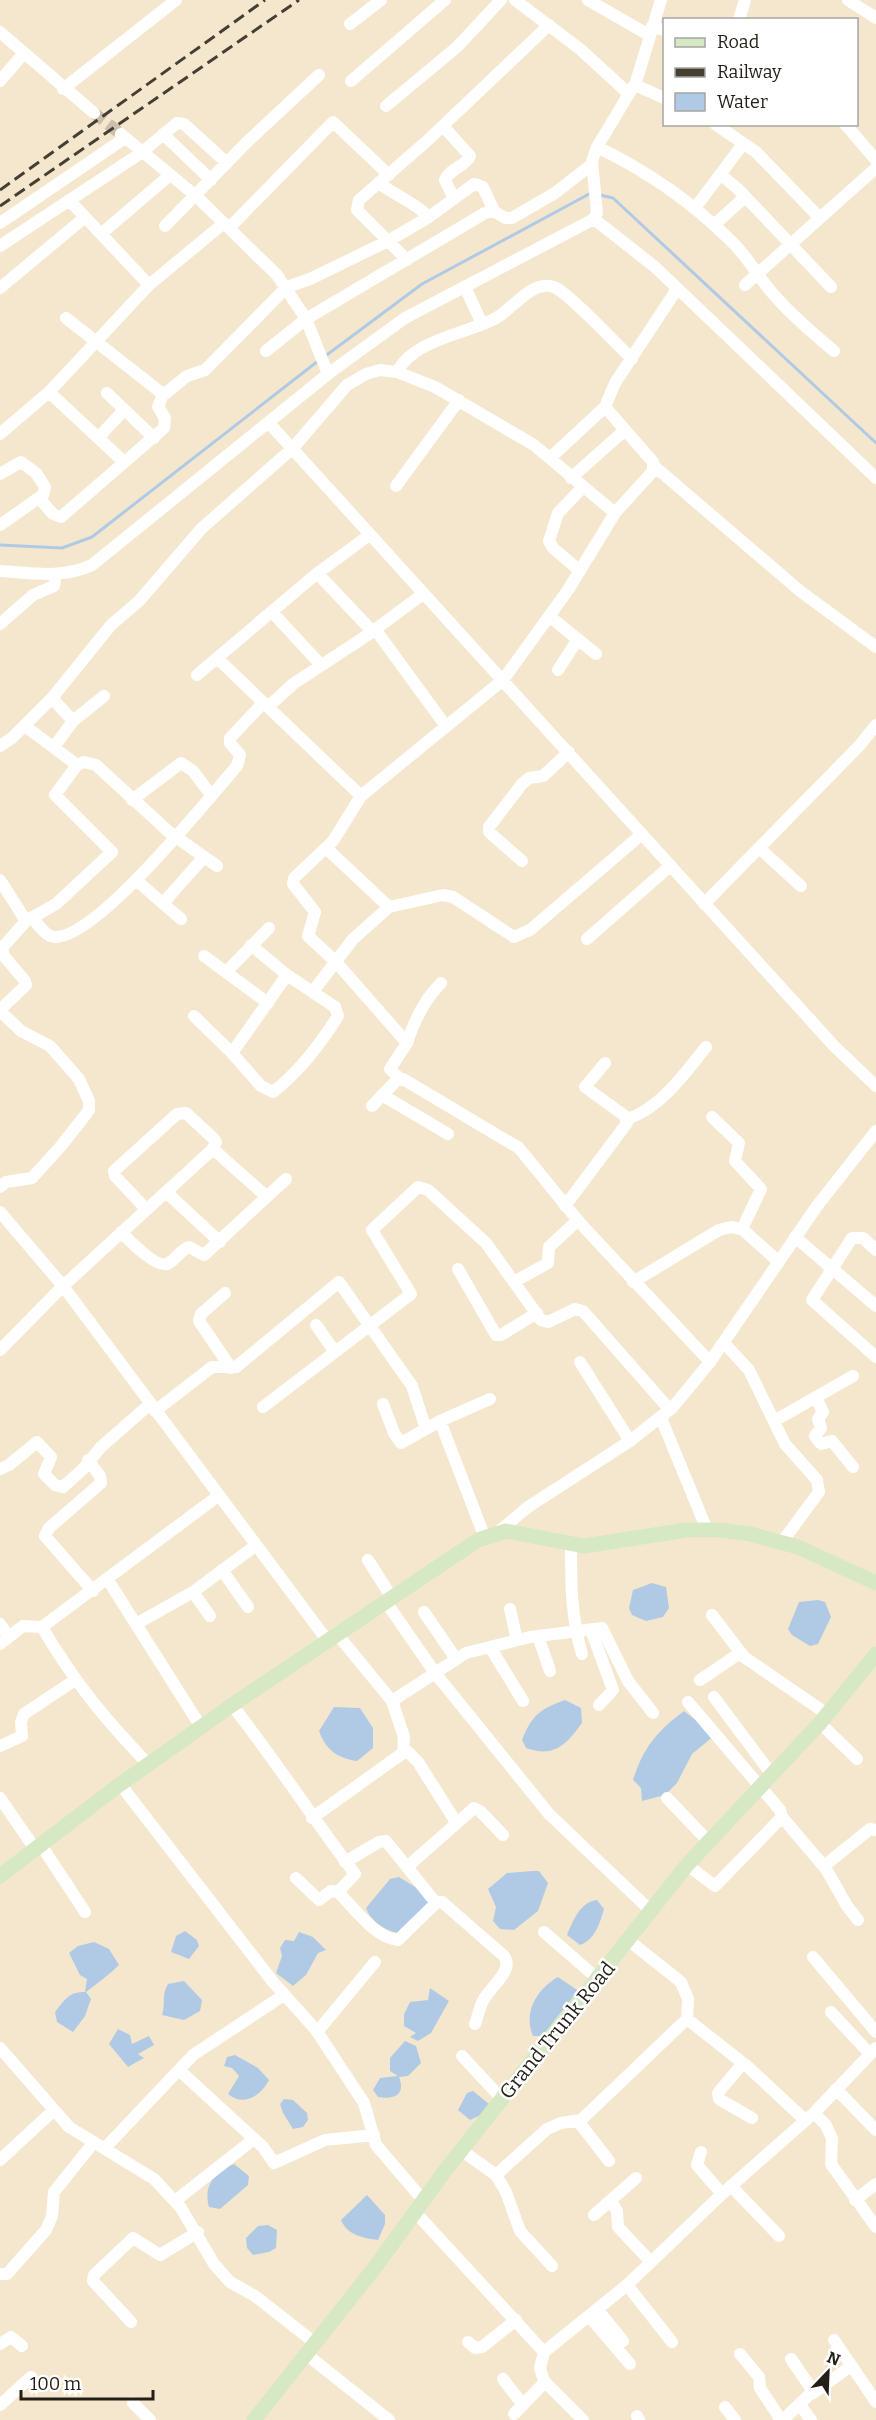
<svg xmlns="http://www.w3.org/2000/svg" width="876" height="2420" font-family="Bitter,serif">
	<rect width="100%" height="100%" fill="#f5e7ce"/>
	<!-- water -->
	<path fill="#b0cae5" d="M 652,1583 L 666,1587 L 669,1608 L 663,1617 L 646,1621 L 632,1615 L 629,1608 L 633,1590 Z
		M 818,1600 L 825,1602 L 831,1617 L 818,1644 L 810,1646 L 792,1635 L 788,1629 L 799,1602 Z
		M 565,1700 L 581,1708 L 582,1723 C 566,1745 554,1758 526,1748 L 522,1740 C 532,1715 540,1709 565,1700 Z
		M 334,1707 L 360,1708 L 373,1728 L 373,1748 L 357,1761 C 337,1758 326,1750 319,1731 Z
		M 684,1711 L 715,1735 L 692,1754 L 677,1783 L 665,1795 L 642,1801 L 641,1788 L 633,1780 C 643,1748 657,1731 684,1711 Z
		M 532,1871 L 539,1871 L 548,1883 L 538,1911 L 514,1930 L 500,1929 L 493,1921 L 496,1907 L 488,1889 L 507,1873 Z
		M 399,1877 L 428,1895 L 428,1907 L 403,1933 C 389,1934 370,1921 366,1908 L 390,1879 Z
		M 597,1900 L 604,1909 C 600,1923 595,1940 580,1945 L 567,1935 C 573,1921 580,1902 597,1900 Z
		M 185,1931 L 197,1940 L 199,1946 L 189,1959 L 171,1952 L 176,1936 Z
		M 299,1932 L 313,1937 L 326,1950 L 318,1953 L 306,1975 L 293,1986 L 276,1973 L 282,1956 L 280,1948 L 285,1940 L 294,1941 Z
		M 94,1942 L 109,1949 L 119,1965 C 109,1975 97,1983 86,1992 L 91,1999 L 85,2016 L 73,2032 L 57,2022 L 55,2012 C 64,2000 70,1991 85,1992 L 87,1979 L 80,1975 L 69,1953 L 78,1946 Z
		M 558,1977 L 580,1992 L 546,2036 L 533,2036 C 523,2012 537,1989 558,1977 Z
		M 184,1981 L 202,2000 L 200,2011 L 184,2020 L 162,2015 C 166,2004 161,1995 168,1984 Z
		M 430,1988 L 449,2001 L 431,2033 L 418,2041 L 410,2037 L 416,2033 L 404,2026 L 404,2014 L 410,2002 L 428,2000 Z
		M 118,2029 L 130,2035 L 132,2044 L 149,2036 L 154,2045 L 138,2054 L 144,2058 L 128,2067 L 109,2044 Z
		M 405,2041 L 416,2046 L 421,2063 L 408,2076 L 399,2077 C 406,2095 394,2100 378,2097 L 373,2090 L 380,2078 L 398,2076 L 390,2071 L 390,2058 Z
		M 235,2055 L 258,2068 L 269,2080 C 261,2096 243,2107 228,2094 L 239,2076 L 232,2068 L 224,2066 L 227,2057 Z
		M 473,2091 L 489,2104 L 487,2112 L 470,2120 L 458,2110 L 467,2093 Z
		M 284,2099 L 293,2100 L 307,2113 L 308,2120 L 303,2127 L 293,2129 L 283,2113 L 280,2104 Z
		M 234,2164 L 249,2176 L 248,2185 L 220,2209 L 209,2207 C 203,2185 215,2172 234,2164 Z
		M 367,2195 L 385,2215 L 385,2224 L 378,2240 C 363,2238 347,2235 341,2220 Z
		M 268,2225 L 277,2230 L 276,2248 L 269,2252 L 253,2255 L 247,2248 L 246,2238 L 258,2226 Z"/>
	<g fill="none" stroke-linecap="round" stroke-linejoin="round">
		<!-- stream -->
		<path stroke="#b0cae5" stroke-width="3" d="M 600,195 L 613,198 L 876,443
			M 324,357 L 422,284 L 591,193
			M 0,545 L 62,548 L 92,537 L 318,361"/>
		<!-- minor-tunnel -->
		<path stroke="#cbbfa9" stroke-width="12" stroke-dasharray="12 6" stroke-linecap="butt" d="M 94,113 L 121,134"/>
		<!-- minor -->
		<path stroke="#fff" stroke-width="12" d="M 515,0 L 580,49 L 628,93
			M 588,0 L 649,35
			M 848,0 L 876,18
			M 739,20 L 745,0
			M 350,24 L 381,0
			M 652,26 L 664,30
			M 0,32 L 94,113
			M 0,81 L 23,54
			M 351,81 L 445,0
			M 635,85 L 664,98
			M 63,89 L 176,0
			M 386,106 L 457,47 L 501,0
			M 715,124 L 756,152 L 819,217
			M 845,124 L 876,160
			M 443,126 L 470,156 C 465,167 450,168 445,180 L 454,199
			M 121,134 L 196,196 L 277,275 L 306,319 L 328,374
			M 163,134 L 211,180
			M 597,147 C 647,171 692,202 731,241 C 744,253 752,267 762,280 C 781,306 809,330 834,351
			M 720,174 L 738,189 L 831,287
			M 379,183 C 396,196 414,202 429,217
			M 69,200 L 149,285
			M 695,208 L 743,144
			M 594,219 L 655,267 L 876,478
			M 0,223 L 125,138
			M 714,225 L 745,197
			M 165,226 L 247,142 L 319,75
			M 229,228 L 333,122 L 389,175
			M 101,234 L 170,175
			M 0,246 L 141,153 L 177,123 L 184,124 L 227,163
			M 407,260 L 357,210 L 359,200 L 428,140 L 549,25
			M 745,285 L 876,168
			M 465,287 L 482,324
			M 0,288 L 84,218
			M 66,318 L 159,391 L 166,393 L 187,376 L 205,370 L 287,287 L 310,279 L 388,241 L 429,217 L 474,184 L 483,187 L 494,211
			M 266,351 L 306,319 L 485,213 L 494,211 L 505,218 L 512,218 L 555,193 L 591,165
			M 397,372 C 414,339 467,334 496,318 C 513,309 532,279 554,287 C 569,293 616,344 632,359
			M 49,392 L 124,462
			M 107,393 L 154,438
			M 269,423 L 834,1046 L 876,1086
			M 0,434 L 49,392 L 149,285 L 224,223
			M 98,438 L 124,410
			M 550,458 L 605,407
			M 654,466 L 800,591 L 876,647
			M 0,474 L 21,462 L 36,473 L 45,487 L 43,495 L 0,525
			M 571,478 L 625,430
			M 396,486 L 459,400
			M 39,498 L 53,514 L 61,517 L 164,428 L 165,418 L 158,407 L 163,394
			M 0,571 C 32,573 62,579 92,565 L 328,374 L 405,318 L 594,219 L 597,213 L 592,161 L 597,147 L 636,82 L 661,0
			M 580,571 L 553,548 L 549,541 L 558,513 L 583,487
			M 318,574 L 372,631
			M 272,612 L 321,665
			M 549,616 L 596,654
			M 0,624 L 33,595 L 54,586 L 56,574
			M 375,629 L 445,725
			M 217,658 L 361,796 L 333,841 L 294,878 L 293,884 L 315,912 L 308,936 L 336,962 L 407,1043 L 390,1069 L 400,1079
			M 558,670 L 578,639
			M 197,675 L 315,575 L 368,536
			M 52,698 L 73,721
			M 268,707 L 293,684 L 369,634 L 423,594
			M 25,726 L 77,765
			M 0,746 L 12,738 L 52,698 L 111,625 L 139,601 L 202,528 L 293,448 L 347,385 L 366,374 L 380,370 L 397,372 L 435,387 L 534,445 L 615,513
			M 54,747 L 73,721 L 104,696
			M 361,796 L 503,680 L 568,590 L 615,513 L 653,471 L 653,462 L 605,407 L 615,383 L 677,289
			M 132,800 L 181,763 L 193,771 L 211,795
			M 326,848 L 389,907
			M 759,848 L 801,886
			M 522,861 L 489,832 L 489,827 L 522,784 L 529,778 L 543,776 L 569,752
			M 0,880 L 26,921 L 2,948 L 4,956 L 25,981 L 26,985 L 0,1010
			M 136,880 L 181,919
			M 164,902 L 204,857
			M 704,904 L 859,746 L 876,725
			M 32,917 C 38,924 46,938 56,937 C 99,936 206,801 237,766 L 240,755 L 230,743 L 230,738 L 263,703
			M 26,921 L 56,904 L 112,852 L 55,795 L 77,765 L 84,762 L 96,765 L 169,832 L 217,866
			M 587,939 L 670,866
			M 251,945 L 287,975
			M 204,956 L 268,1003
			M 226,972 L 269,928
			M 314,990 L 353,939 L 389,907 L 443,895 L 453,897 L 514,937 L 530,930 L 642,834
			M 0,1011 L 21,1031 L 50,1046 L 79,1079 L 89,1101 L 89,1110 L 83,1118 L 61,1146 L 32,1178 L 6,1182 L 0,1187
			M 194,1016 L 232,1053 L 287,975 L 335,1007 L 338,1016 C 321,1043 299,1072 273,1092 L 261,1086 L 232,1053
			M 407,1043 C 414,1021 424,1000 441,983
			M 382,1095 L 448,1134
			M 372,1106 L 396,1081 L 403,1079 L 519,1148 L 580,1223 L 710,1362
			M 712,1117 L 739,1143 L 735,1161 L 761,1189 L 742,1229 L 779,1262
			M 627,1119 C 661,1108 684,1074 706,1047
			M 213,1149 L 267,1197
			M 166,1192 L 220,1242
			M 565,1206 L 627,1123 L 625,1116 L 585,1087 L 605,1063
			M 0,1212 L 63,1286 L 327,1640
			M 121,1232 C 129,1240 156,1268 167,1264 C 175,1261 180,1250 189,1247 L 204,1255 L 286,1179
			M 795,1237 L 876,1306
			M 876,1250 L 863,1238 L 852,1238 L 812,1300 L 876,1357
			M 458,1269 L 496,1335 L 501,1335 L 537,1313
			M 514,1282 L 548,1263 L 549,1247 L 578,1220
			M 633,1282 L 719,1230 L 731,1227 L 742,1229
			M 225,1293 L 201,1314 L 199,1321 L 231,1368
			M 316,1325 L 335,1352
			M 724,1343 L 749,1370 L 785,1444 L 817,1480 L 819,1492 L 782,1542
			M 0,1350 L 63,1286 L 213,1149 L 216,1142 L 214,1139 L 186,1113 L 177,1114 L 114,1171 L 115,1176 L 146,1209
			M 580,1362 L 630,1441
			M 816,1398 L 823,1412 L 818,1419 L 821,1428 L 815,1436 L 821,1444 L 832,1441 L 853,1467
			M 383,1404 L 394,1433 L 401,1443 L 440,1421 L 490,1399
			M 263,1407 L 411,1294 L 372,1230 L 418,1187 L 428,1190 L 486,1243 L 541,1320 L 548,1322 L 575,1309 L 583,1311 L 670,1410
			M 155,1411 L 212,1367 L 236,1367 L 339,1282 L 412,1386 L 426,1429
			M 661,1418 L 707,1530
			M 440,1421 L 485,1538
			M 774,1421 L 853,1376
			M 88,1460 L 100,1476 L 101,1483 L 49,1528 L 45,1536 L 93,1591
			M 0,1469 L 9,1465 L 37,1442 L 51,1457 L 44,1474 L 55,1485 L 63,1487 L 83,1469 L 101,1447 L 150,1404
			M 497,1533 L 528,1507 L 630,1441 L 673,1407 L 710,1362 L 817,1206 L 876,1131
			M 571,1544 C 571,1582 571,1618 582,1654
			M 368,1560 L 392,1598
			M 222,1570 L 248,1607
			M 108,1580 L 201,1727
			M 193,1592 L 210,1616
			M 386,1602 L 435,1673 L 549,1814 L 651,1911
			M 510,1609 L 517,1640
			M 424,1612 L 456,1659
			M 712,1615 L 744,1657 L 827,1714
			M 0,1624 L 9,1637
			M 136,1624 L 193,1592 L 255,1546
			M 42,1627 C 75,1683 104,1718 148,1764
			M 591,1630 L 613,1690 L 599,1705
			M 337,1634 L 392,1701 L 466,1653 L 530,1637 L 602,1628 L 628,1681 L 653,1713
			M 538,1636 L 550,1671
			M 0,1644 L 23,1626 L 42,1627 L 218,1496
			M 490,1647 L 523,1701
			M 700,1680 L 740,1653
			M 714,1697 L 772,1775
			M 688,1702 L 780,1810 L 782,1817 L 826,1869 L 847,1906 L 858,1920
			M 232,1705 C 275,1760 313,1818 355,1874 L 338,1892 C 355,1909 374,1937 398,1940 L 436,1903 L 442,1902 L 504,1956 C 515,1971 489,1987 483,2001 C 479,2008 478,2017 475,2024
			M 820,1723 L 857,1759
			M 0,1746 L 22,1736 L 21,1722 L 24,1714 L 75,1680
			M 405,1749 L 418,1762 L 456,1822
			M 120,1784 L 273,1982 L 316,2030 L 364,2103 L 376,2145 L 423,2200
			M 0,1798 L 35,1849
			M 667,1798 L 709,1842
			M 312,1818 L 403,1753 L 404,1737 L 392,1701
			M 41,1845 L 85,1912
			M 345,1862 L 379,1842 L 386,1841 L 436,1903
			M 687,1865 L 715,1886 L 782,1817
			M 824,1866 L 870,1829 L 876,1830
			M 407,1867 L 474,1808 L 480,1811 L 503,1835
			M 296,1878 L 319,1900 L 331,1891 L 338,1892
			M 544,1932 L 598,1979
			M 813,1957 L 876,2032
			M 831,2012 L 870,2054
			M 687,2019 L 748,2067 L 805,2120
			M 317,2032 L 375,1962
			M 0,2048 L 69,2127 L 154,2179 L 181,2208 L 214,2264 L 230,2282 L 255,2296 L 315,2343
			M 462,2056 L 502,2099
			M 743,2063 L 718,2093 L 719,2099 L 752,2118
			M 179,2070 L 263,2147 L 274,2163 L 325,2140 L 374,2135
			M 836,2089 L 876,2130
			M 814,2113 L 826,2125 L 832,2139 L 831,2164 L 876,2227
			M 578,2121 L 609,2161
			M 105,2148 L 193,2055 L 284,1995
			M 461,2150 L 496,2175 L 506,2192 L 520,2231 L 552,2266
			M 701,2152 L 697,2165 L 722,2194
			M 0,2160 L 54,2110
			M 496,2175 L 547,2129 L 561,2123 L 581,2120 L 687,2019 L 688,1999 L 681,1982 L 628,1940
			M 731,2186 L 779,2236
			M 855,2200 L 876,2184
			M 175,2201 L 254,2139
			M 611,2201 L 617,2211 L 618,2227 L 651,2262
			M 415,2212 L 544,2352 L 540,2368 L 544,2381 L 583,2420
			M 594,2215 L 636,2178
			M 0,2274 L 7,2274 L 46,2230 L 52,2216 L 54,2192 L 94,2142
			M 627,2285 L 672,2342
			M 597,2309 L 623,2341
			M 589,2316 L 630,2364
			M 131,2322 L 93,2281 L 94,2275 L 133,2238 L 160,2255 L 198,2232
			M 834,2340 L 876,2402
			M 468,2342 L 475,2348 L 482,2347 L 516,2320
			M 0,2344 L 11,2337 L 22,2346
			M 544,2352 L 627,2285 L 722,2194 L 814,2113 L 876,2048
			M 306,2354 L 389,2420
			M 740,2354 L 759,2377 L 760,2388 L 781,2420
			M 503,2379 L 523,2405
			M 812,2394 L 851,2366
			M 133,2403 L 150,2420
			M 0,2405 L 31,2377
			M 800,2405 L 811,2420
			M 725,2407 L 735,2420
			M 514,2414 L 545,2382
			M 637,2416 L 639,2420
			M 783,2420 L 813,2391 L 791,2359"/>
		<!-- major -->
		<path stroke="#d7e9c4" stroke-width="15" d="M 0,1876 L 115,1788 L 232,1705 L 478,1540 L 506,1531 L 584,1546 L 686,1530 L 720,1530 L 750,1534 L 798,1547 L 876,1583
			M 254,2420 L 376,2266 L 444,2172 L 687,1865 L 820,1723 L 876,1654"/>
		<!-- rail -->
		<path stroke="#453e33" stroke-width="3" stroke-dasharray="12 6" stroke-linecap="butt" d="M 0,190 L 265,0
			M 0,206 L 299,0"/>
	</g>
	<g text-anchor="middle" dominant-baseline="central" stroke-width="5" stroke-linejoin="round" paint-order="stroke">
		<!-- street labels -->
		<g font-size="20" fill="#241f16" stroke="#fff">
			<text transform="translate(557 2030) rotate(-51)">Grand Trunk Road</text>
		</g>
	</g>
	<!-- legend -->
	<rect x="663" y="18" width="195" height="108" fill="#ffffff" stroke="#a7a5a2" stroke-width="1.5"/>
	<rect x="675" y="38" width="30" height="9" fill="#d7e9c4" stroke="#a7a5a2" stroke-width="1.5"/>
	<text x="717" y="48" font-size="18" fill="#241f16">Road</text>
	<rect x="675" y="68" width="30" height="9" fill="#453e33" stroke="#a7a5a2" stroke-width="1.5"/>
	<text x="717" y="78" font-size="18" fill="#241f16">Railway</text>
	<rect x="675" y="93" width="30" height="18" fill="#b0cae5" stroke="#a7a5a2" stroke-width="1.5"/>
	<text x="717" y="108" font-size="18" fill="#241f16">Water</text>
	<!-- north arrow -->
	<g transform="translate(828 2372) rotate(23)" stroke="#ffffff" stroke-width="4.5" paint-order="stroke">
	<path d="M0-4.5L10 22L0 15L-10 22Z" fill="#241f16"/>
	<text y="-9" font-size="16" font-weight="bold" text-anchor="middle" fill="#241f16">N</text>
	</g>
	<!-- scale -->
	<path d="M21 2390v9h132v-9" fill="none" stroke="#241f16" stroke-width="3"/>
	<text x="30" y="2390" font-size="18" fill="#241f16" stroke="#ffffff" stroke-width="4.5" paint-order="stroke">100 m</text>
</svg>
